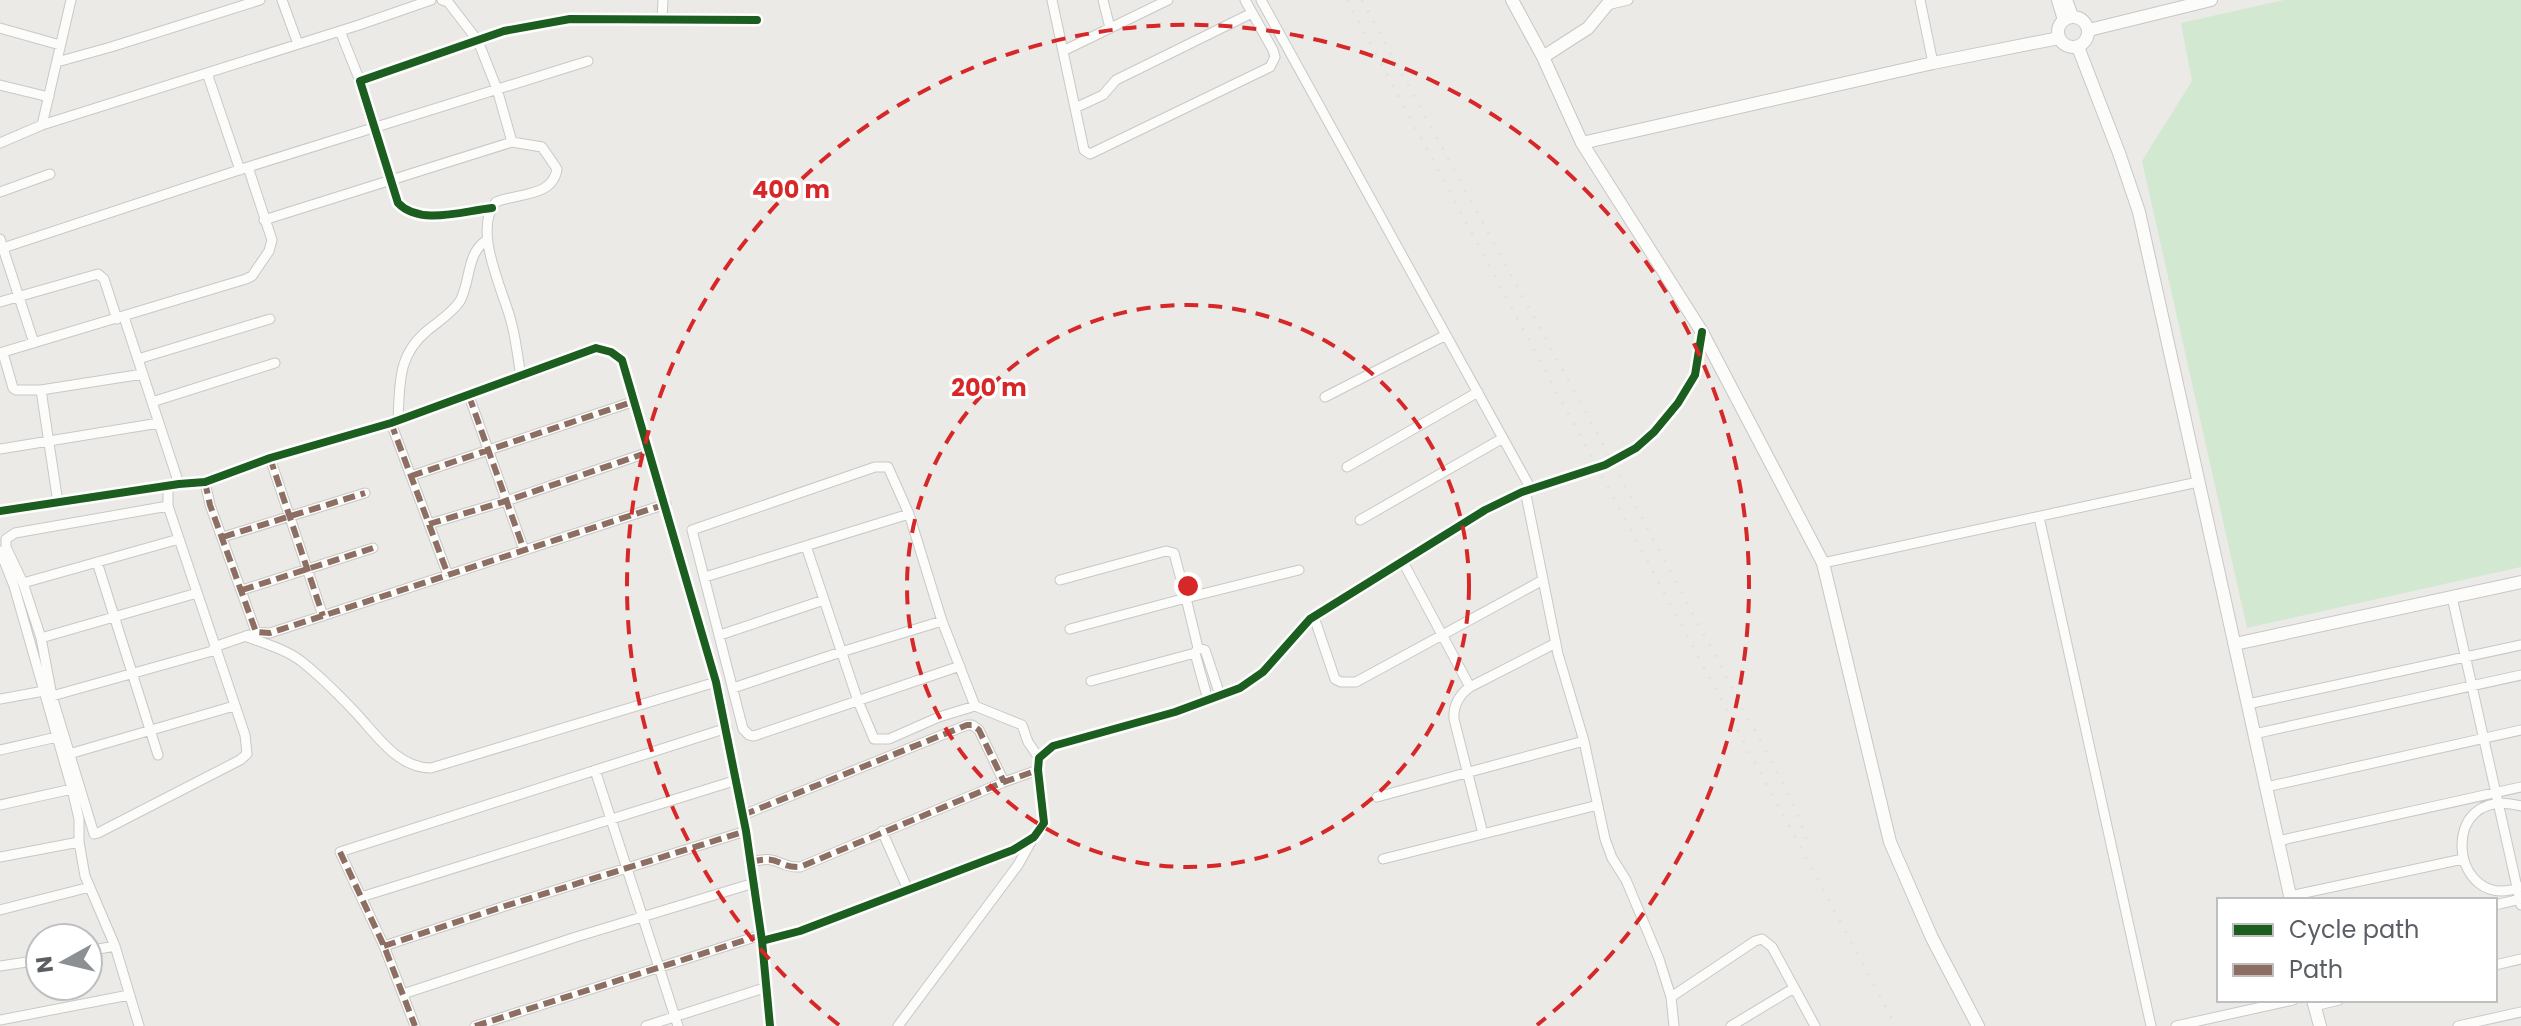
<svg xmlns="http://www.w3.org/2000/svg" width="2521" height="1026" font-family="Poppins,sans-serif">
	<rect width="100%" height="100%" fill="#ebeae6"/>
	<!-- green -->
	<path fill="#d3e8d1" d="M 2284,0 L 2521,0 L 2521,567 L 2247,628 L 2142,161 L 2192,81 L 2181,23 Z"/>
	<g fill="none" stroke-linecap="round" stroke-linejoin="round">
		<defs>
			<path id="street" d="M 282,0 L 298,44
				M 1052,0 L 1084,150 L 1090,154 L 1270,67 L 1275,57 L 1273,50 L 1245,0
				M 1103,0 L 1110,28
				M 1261,0 L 1531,489
				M 1920,0 L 1933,63
				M 1607,5 L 1628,0
				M 662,19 L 663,0
				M 0,28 L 60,45
				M 340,31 L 360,81
				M 1063,51 L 1168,0
				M 57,62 L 111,47 L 260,0
				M 207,73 L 240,170
				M 0,85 L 49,97
				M 1075,108 L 1103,95 L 1116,80 L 1252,13
				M 42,125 L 71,0
				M 512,142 L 542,147 L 557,169 C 553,197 518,193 496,202 C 472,230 503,290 511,321 C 516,339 518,359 521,377
				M 0,143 L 42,125 L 359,25 L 431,0
				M 0,192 L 50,174
				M 492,208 C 463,211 420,226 398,203 L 360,81 L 504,31 L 570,19 L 757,20
				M 264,220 L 512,142 L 497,89 L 478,41 L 448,2 L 442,0
				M 0,239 L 34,343
				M 0,249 L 248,167 L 588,61
				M 0,302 L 98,274 L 104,279 L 117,319
				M 124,317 L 179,484
				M 0,353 L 246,279 L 252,276 L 269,251 L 272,240 L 248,167
				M 3,353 L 13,388 L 16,390 L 41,390
				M 138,359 L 270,319
				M 469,396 L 524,550
				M 1325,397 L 1446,335
				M 152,402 L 275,363
				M 398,420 C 400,384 397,355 428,330 C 439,321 452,313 460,301 C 471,281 466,253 487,240
				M 391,423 L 448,575
				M 0,449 L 159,423
				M 270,458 L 323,616
				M 1347,467 L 1478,392
				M 411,476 L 635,401
				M 205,482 L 210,505 L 256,632 L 270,633 L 666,504
				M 168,487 L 168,506 L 245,735 L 247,754 L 240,760 L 98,833 L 94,834 L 52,696 L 41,638 L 23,583 L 6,547 L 6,539 L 15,533 L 168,506
				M 1525,490 L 1558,654 L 1584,741 L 1605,839 L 1612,858 L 1626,880 L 1659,959 L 1671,997 L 1674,1026
				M 58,503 L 41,390 L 143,374
				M 0,511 L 179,484 L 205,482 L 270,458 L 391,423 L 596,348 L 611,352 L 622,360 L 716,682 L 746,831 L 762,941 L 770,1026
				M 2039,517 L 2151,1026
				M 1360,520 L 1503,438
				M 429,524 L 506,501 L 649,452
				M 223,537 L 365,493
				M 806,546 L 858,701 L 874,739 L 889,739 L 939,717 L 975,706
				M 0,551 L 14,586 L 72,789 L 79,819 L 79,842 L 85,876 L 115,946 L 139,1026
				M 97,562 L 158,755
				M 1403,562 L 1470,687 C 1459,695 1453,705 1454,719 L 1483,834
				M 1823,563 L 2198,482
				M 705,577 L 909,514
				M 1060,580 L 1166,551 L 1174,553 L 1186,598 L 1299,570
				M 23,583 L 179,539
				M 242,590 L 373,548
				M 2452,597 L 2521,905
				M 1314,617 L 1335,679 L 1341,682 L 1356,682 L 1543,580
				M 1070,629 L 1186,598 L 1198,648
				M 720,635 L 824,600
				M 245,636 C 263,643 285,649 301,661 C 320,676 338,694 355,712 C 376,734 397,768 431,768 L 716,682
				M 41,638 L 197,593
				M 214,647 L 249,635
				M 960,666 L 754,736 L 749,735 L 743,729 L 692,530 L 875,467 L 888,467 L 909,514 L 942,621 L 975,706 L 1022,725 L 1028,742 L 1039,758
				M 1091,681 L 1195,653
				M 1470,687 L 1556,643
				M 733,688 L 841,652 L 942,621
				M 52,696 L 216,650
				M 0,699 L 44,691
				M 1208,700 L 1195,653 L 1198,648 L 1205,650 L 1220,695
				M 2248,704 L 2521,645
				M 2254,734 L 2521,675
				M 0,750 L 57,737
				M 69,754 L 234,706
				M 595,770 L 678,1026
				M 2266,787 L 2521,730
				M 1377,797 L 1584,741
				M 0,805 L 72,789
				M 2521,806 C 2436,783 2449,915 2521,887
				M 743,815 L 967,725 L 972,725 L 979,730 L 1004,782
				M 882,831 L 908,890
				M 2278,841 L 2521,787
				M 0,857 L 79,842
				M 1383,859 L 1598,805
				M 751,862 C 781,854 777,868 800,867 L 1004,782 L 1038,770
				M 2290,896 L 2463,859
				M 361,897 L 737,780
				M 2495,905 L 2521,899
				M 0,910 L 90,887
				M 762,941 L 800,931 L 1013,850 L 1034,837 L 1044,823 L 1038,770 L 1039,758 L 1053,746 L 1175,712 L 1240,688 L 1263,672 L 1310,619 L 1485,510 L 1522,492 L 1605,465 L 1636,448 L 1654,432 L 1678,403 L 1695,375 L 1702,332
				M 384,946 L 505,906 L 746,831
				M 88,951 L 115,946
				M 2495,965 L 2521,959
				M 0,966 L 40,960
				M 403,994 L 576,937 L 754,883
				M 1671,997 L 1755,941 L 1762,939 L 1772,947 L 1815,1026
				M 2314,1006 L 2339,1000
				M 0,1020 L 129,995
				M 415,1026 L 384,946 L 340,852 L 727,728
				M 475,1026 L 761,935
				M 646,1026 L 767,987
				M 898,1026 L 1018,865 L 1032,840
				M 1731,1026 L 1794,988
				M 2176,1026 L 2293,1000
				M 2458,1026 L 2521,1012"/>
			<path id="secondary" d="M 1512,0 L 1543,57 L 1582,143 L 1702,332 L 1823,563 L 1890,842 L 1932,938 L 1978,1026
				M 2058,0 L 2064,20
				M 2066,0 L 2072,16
				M2058 32a15 15 0 1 1 30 0a15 15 0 1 1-30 0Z
				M 2089,30 L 2211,0
				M 2078,47 L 2119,153 L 2139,212 L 2291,900
				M 1543,57 L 1588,28 L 1611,0
				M 1582,143 L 1933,63 L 2059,38
				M 2235,644 L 2521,582
				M 2313,1000 L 2320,1026"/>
		</defs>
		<!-- street casing -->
		<use href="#street" stroke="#c8c8c8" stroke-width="11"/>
		<!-- secondary casing -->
		<use href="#secondary" stroke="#c7c7c6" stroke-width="14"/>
		<!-- street -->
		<use href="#street" stroke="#fcfcfb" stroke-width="9"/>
		<!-- secondary -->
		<use href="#secondary" stroke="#fcfcfb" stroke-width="12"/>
		<!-- rail -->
		<path stroke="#e2e2e2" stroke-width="3" stroke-dasharray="2 10" stroke-linecap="butt" d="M 1347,0 L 1896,1026
			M 1362,0 L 1612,461 L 1792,801 L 1809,845"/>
		<!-- quiet -->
		<path stroke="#8d6e63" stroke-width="6" stroke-dasharray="12 6" stroke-linecap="butt" d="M 469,396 L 524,550
			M 391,423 L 448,575
			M 270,458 L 323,616
			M 411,476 L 635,401
			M 205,482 L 210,505 L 256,632 L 270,633 L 666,504
			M 429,524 L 506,501 L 649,452
			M 223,537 L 365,493
			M 242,590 L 373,548
			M 743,815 L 967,725 L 972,725 L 979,730 L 1004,782
			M 340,852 L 384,946 L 415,1026
			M 751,862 C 781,854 777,868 800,867 L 1004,782 L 1038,770
			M 384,946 L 505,906 L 746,831
			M 475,1026 L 761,935"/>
		<defs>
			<path id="cycleway" d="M 492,208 C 463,211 420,226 398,203 L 360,81 L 504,31 L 570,19 L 757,20
				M 0,511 L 179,484 L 205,482 L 270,458 L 391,423 L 596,348 L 611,352 L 622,360 L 716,682 L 746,831 L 762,941 L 770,1026
				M 762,941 L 800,931 L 1013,850 L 1034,837 L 1044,823 L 1038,770 L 1039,758 L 1053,746 L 1175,712 L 1240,688 L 1263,672 L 1310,619 L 1485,510 L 1522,492 L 1605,465 L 1636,448 L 1654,432 L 1678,403 L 1695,375 L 1702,332"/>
		</defs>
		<!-- cycleway casing -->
		<use href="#cycleway" stroke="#fff" stroke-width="13"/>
		<!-- cycleway -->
		<use href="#cycleway" stroke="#1b5e20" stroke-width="8"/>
	</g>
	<!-- distance rings -->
	<g fill="none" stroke="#d62828" stroke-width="4" stroke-dasharray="14 10">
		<circle cx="1188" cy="586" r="281"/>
		<path d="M839 1025A561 561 0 1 1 1537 1025"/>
	</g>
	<circle cx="1188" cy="586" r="12" fill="#d62828" stroke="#fff" stroke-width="4"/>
	<g font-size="24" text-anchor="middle" font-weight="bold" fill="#d62828" stroke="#fff" stroke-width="6" stroke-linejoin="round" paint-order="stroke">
		<text x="791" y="198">400 m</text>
		<text x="989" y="396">200 m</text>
	</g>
	<!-- legend -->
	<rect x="2217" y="898" width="280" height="104" fill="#ffffff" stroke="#bdbfc1" stroke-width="2"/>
	<rect x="2233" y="924" width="40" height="12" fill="#1b5e20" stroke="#bdbfc1" stroke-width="2"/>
	<text x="2289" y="938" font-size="24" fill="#5b5f64">Cycle path</text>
	<rect x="2233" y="964" width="40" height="12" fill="#8d6e63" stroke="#bdbfc1" stroke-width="2"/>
	<text x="2289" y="978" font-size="24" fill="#5b5f64">Path</text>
	<!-- north arrow -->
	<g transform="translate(64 962) rotate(262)"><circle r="38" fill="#ffffff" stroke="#bdbfc1" stroke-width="2"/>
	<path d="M0-6L14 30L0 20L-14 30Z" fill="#8d9092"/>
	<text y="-12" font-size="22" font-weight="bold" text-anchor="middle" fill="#5b5f64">N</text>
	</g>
</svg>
